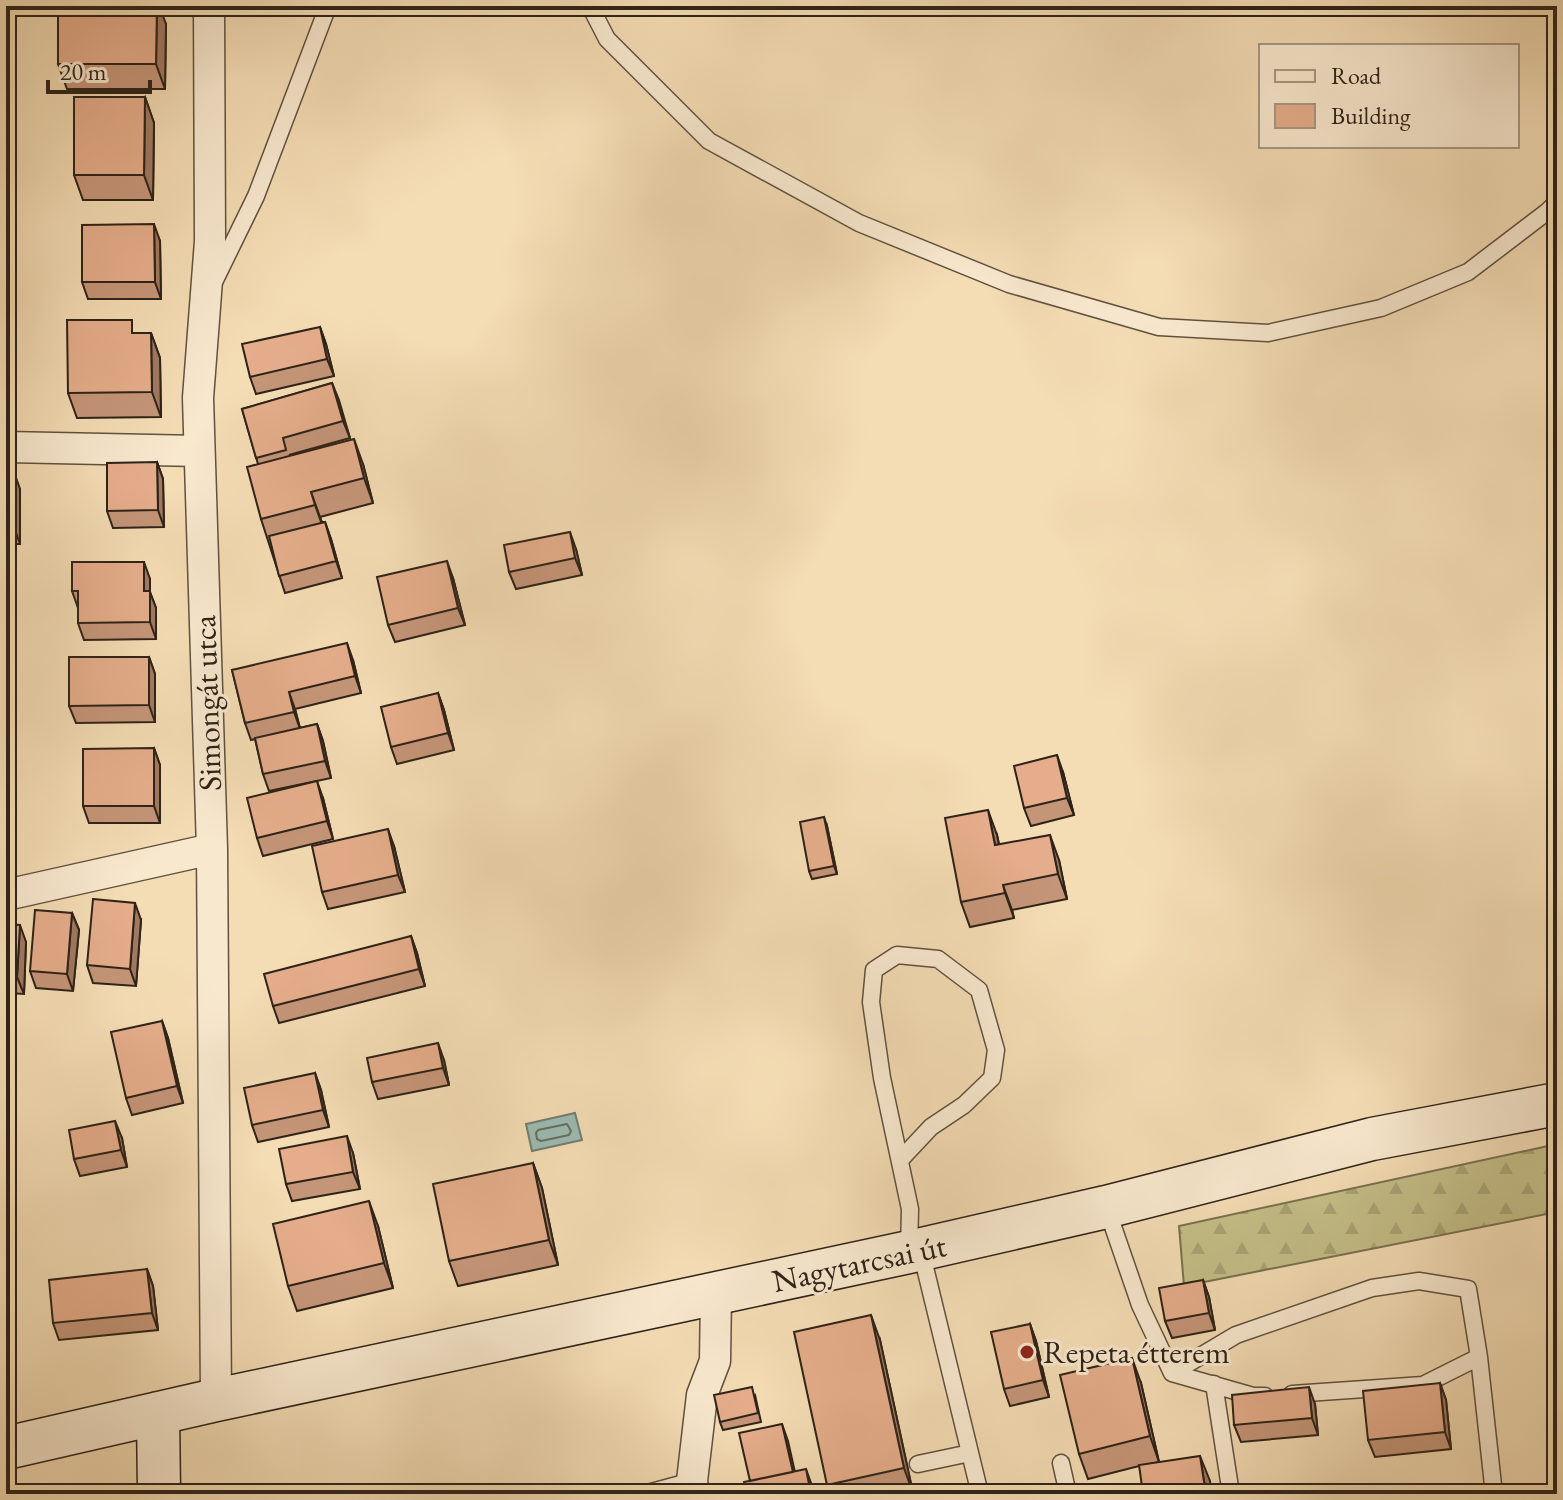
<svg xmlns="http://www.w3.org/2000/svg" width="1563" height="1500" font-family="'EB Garamond',serif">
	<defs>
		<pattern id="forest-firs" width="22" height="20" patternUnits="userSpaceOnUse" patternTransform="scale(2)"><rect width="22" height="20" fill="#c4be87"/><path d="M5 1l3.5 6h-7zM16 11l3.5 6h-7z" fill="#a9a374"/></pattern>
	</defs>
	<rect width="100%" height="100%" fill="#f4dcb4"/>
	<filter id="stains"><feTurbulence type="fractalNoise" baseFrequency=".0025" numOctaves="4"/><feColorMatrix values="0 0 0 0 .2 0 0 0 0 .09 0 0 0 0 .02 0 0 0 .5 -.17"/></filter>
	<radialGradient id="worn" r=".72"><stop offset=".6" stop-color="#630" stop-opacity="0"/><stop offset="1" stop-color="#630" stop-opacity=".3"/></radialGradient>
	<!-- forest -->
	<path fill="url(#forest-firs)" stroke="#797050" stroke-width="2" d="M 1557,1144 L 1557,1212 L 1184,1286 L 1179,1226 Z"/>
	<!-- water -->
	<path fill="#9cbbb1" stroke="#707e74" stroke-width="2" d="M 575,1113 L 582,1140 L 532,1151 L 526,1124 Z"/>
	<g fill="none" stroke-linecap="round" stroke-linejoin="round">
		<!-- shore -->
		<path stroke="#656f64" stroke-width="2" d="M 567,1124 L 571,1131 L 569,1135 L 541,1141 L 537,1139 L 536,1133 L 538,1130 Z"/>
		<defs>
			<path id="lane" d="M 590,6 L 607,39 L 709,141 L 859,223 L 1009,284 L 1159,327 L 1268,333 L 1381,308 L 1468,272 L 1548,211 L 1557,202
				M 215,280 L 256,196 L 328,6
				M 901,1159 L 931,1127 L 964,1105 L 992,1078 L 996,1050 L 979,990 L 938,959 L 897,955 L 874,970 L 871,1002 L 882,1078 L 910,1209 L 909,1251
				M 1107,1209 L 1140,1305 L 1172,1373 L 1253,1396 L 1265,1396
				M 921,1251 L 980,1494
				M 1479,1357 L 1494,1494
				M 1172,1373 L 1236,1335 L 1372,1288 L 1419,1281 L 1468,1289 L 1479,1357 L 1423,1385 L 1292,1394
				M 1214,1384 L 1231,1494
				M 1061,1463 L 1068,1494
				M 918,1464 L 970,1453
				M 644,1494 L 692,1481"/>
			<path id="street" d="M 209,6 L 210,241 L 198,398 L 212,849 L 216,1400
				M 6,447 L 199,451
				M 6,895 L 212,849
				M 694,1494 L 692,1481 L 702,1395 L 715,1361 L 716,1293"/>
			<path id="secondary" d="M 158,1413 L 159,1494
				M 6,1448 L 216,1400 L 909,1252 L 1106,1207 L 1372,1139 L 1557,1104"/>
		</defs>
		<!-- lane casing -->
		<use href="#lane" stroke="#60513f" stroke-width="19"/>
		<!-- street casing -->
		<use href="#street" stroke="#60513f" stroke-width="33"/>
		<!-- secondary casing -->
		<use href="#secondary" stroke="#2e2318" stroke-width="45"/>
		<!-- lane -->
		<use href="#lane" stroke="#f8e8ce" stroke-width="16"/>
		<!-- street -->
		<use href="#street" stroke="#f8e8ce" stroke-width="30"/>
		<!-- secondary -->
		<use href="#secondary" stroke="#f8e8ce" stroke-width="42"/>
	</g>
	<!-- wall -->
	<path fill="#c59578" stroke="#2e2318" stroke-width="2" d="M 166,24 L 165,89 L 67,89 L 58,64 Z
		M 145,97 L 154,123 L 153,200 L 83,200 L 74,175 Z
		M 160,241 L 161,299 L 88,299 L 82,282 Z
		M 320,327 L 326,344 L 334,376 L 256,394 L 250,377 Z
		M 136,333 L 151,333 L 160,358 L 161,417 L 77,418 L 68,393 Z
		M 332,383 L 350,438 L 289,455 L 363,464 L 373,503 L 320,517 L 322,522 L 325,522 L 331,539 L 342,578 L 285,593 L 261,519 L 258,464 L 242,409 Z
		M 157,462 L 163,479 L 164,527 L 113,528 L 107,511 Z
		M 6,472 L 20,489 L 20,544 L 6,544 Z
		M 576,549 L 582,575 L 516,589 L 509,572 Z
		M 453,578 L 465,625 L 395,642 L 388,625 Z
		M 150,579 L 150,592 L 156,608 L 156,639 L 84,640 L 78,623 L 78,608 L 72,591 Z
		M 149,657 L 155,674 L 155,722 L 76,723 L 69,706 Z
		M 353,660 L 361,693 L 295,709 L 300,728 L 317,724 L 323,741 L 331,778 L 269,791 L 263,774 L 255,739 L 251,740 L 245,723 L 232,670 Z
		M 438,693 L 444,710 L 454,750 L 397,764 L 391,747 Z
		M 154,748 L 160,765 L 160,823 L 89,823 L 83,806 Z
		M 1063,772 L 1074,815 L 1031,826 L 1024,808 Z
		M 323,798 L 333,839 L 263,856 L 257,838 Z
		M 827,826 L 837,874 L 812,879 L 809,871 Z
		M 997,835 L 999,844 L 1059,860 L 1067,899 L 1012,910 L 1014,918 L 970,927 L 961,902 Z
		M 394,846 L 405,892 L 328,909 L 322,892 Z
		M 72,913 L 79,930 L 73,991 L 36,988 L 30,971 Z
		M 141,920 L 136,986 L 93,983 L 87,965 Z
		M 6,924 L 26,942 L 24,994 L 9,993 L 7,1036 Z
		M 411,936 L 417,953 L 425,986 L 279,1023 L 273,1006 Z
		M 162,1021 L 168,1038 L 183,1103 L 132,1115 L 126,1098 Z
		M 444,1060 L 449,1085 L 378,1099 L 372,1082 Z
		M 315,1073 L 321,1090 L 329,1127 L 258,1142 L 252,1125 Z
		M 122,1138 L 127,1167 L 80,1176 L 74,1159 Z
		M 353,1153 L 360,1189 L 292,1201 L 286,1184 Z
		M 533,1163 L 542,1188 L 558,1265 L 458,1286 L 449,1261 Z
		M 378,1226 L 393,1288 L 297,1311 L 288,1286 Z
		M 147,1269 L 153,1286 L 158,1330 L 59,1340 L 53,1323 Z
		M 1203,1280 L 1209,1297 L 1215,1330 L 1172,1338 L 1165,1321 Z
		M 1030,1324 L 1036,1341 L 1049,1397 L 1010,1406 L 1004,1389 Z
		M 880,1340 L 913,1493 L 831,1494 L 827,1485 Z
		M 1141,1383 L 1159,1462 L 1150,1464 L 1210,1481 L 1139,1466 L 1088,1479 L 1079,1454 Z
		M 1440,1383 L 1446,1400 L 1451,1449 L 1375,1457 L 1368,1440 Z
		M 755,1395 L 761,1422 L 723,1430 L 720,1422 Z
		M 1315,1404 L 1318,1435 L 1241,1442 L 1234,1425 Z"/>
	<!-- shaded-wall -->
	<path fill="#a07961" stroke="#2e2318" stroke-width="2" d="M 157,6 L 159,6 L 166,24 L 165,89 L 156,64 Z
		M 145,97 L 154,123 L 153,200 L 144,175 Z
		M 154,224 L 160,241 L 161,299 L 155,282 Z
		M 320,327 L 326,344 L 334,376 L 327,359 Z
		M 151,333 L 160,358 L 161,417 L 152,392 Z
		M 332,383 L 339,400 L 350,438 L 343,421 Z
		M 354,439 L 363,464 L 373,503 L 364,478 Z
		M 157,462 L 163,479 L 164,527 L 158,510 Z
		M 14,472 L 20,489 L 20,544 L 14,527 Z
		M 311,492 L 320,517 L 324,530 L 315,505 Z
		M 325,522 L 331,539 L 342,578 L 336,561 Z
		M 570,532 L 576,549 L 582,575 L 575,558 Z
		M 447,561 L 453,578 L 465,625 L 458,608 Z
		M 144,562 L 150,579 L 150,592 L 156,608 L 156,639 L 150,622 L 144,591 Z
		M 347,643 L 353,660 L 361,693 L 355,676 Z
		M 149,657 L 155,674 L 155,722 L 149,705 Z
		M 289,692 L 295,709 L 300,729 L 294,712 Z
		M 438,693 L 444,710 L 454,750 L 448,733 Z
		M 317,724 L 323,741 L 331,778 L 325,761 Z
		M 154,748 L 160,765 L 160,823 L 154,806 Z
		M 1057,755 L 1063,772 L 1074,815 L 1067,798 Z
		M 317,781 L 323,798 L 333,839 L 327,821 Z
		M 988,810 L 997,835 L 1004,870 L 995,845 Z
		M 824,817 L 827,826 L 837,874 L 834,866 Z
		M 388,829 L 394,846 L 405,892 L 398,875 Z
		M 1050,835 L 1059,860 L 1067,899 L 1058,874 Z
		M 1003,885 L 1012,910 L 1014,918 L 1005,893 Z
		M 135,903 L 141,920 L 136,986 L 130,969 Z
		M 72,913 L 79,930 L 73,991 L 67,974 Z
		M 20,925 L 26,942 L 24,994 L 17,977 Z
		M 411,936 L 417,953 L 425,986 L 419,969 Z
		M 6,986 L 9,993 L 7,1036 L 6,1034 Z
		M 162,1021 L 168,1038 L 183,1103 L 177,1086 Z
		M 438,1043 L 444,1060 L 449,1085 L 443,1068 Z
		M 315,1073 L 321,1090 L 329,1127 L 323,1110 Z
		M 115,1121 L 122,1138 L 127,1167 L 121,1150 Z
		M 347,1136 L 353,1153 L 360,1189 L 353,1172 Z
		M 533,1163 L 542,1188 L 558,1265 L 549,1240 Z
		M 369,1201 L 378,1226 L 393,1288 L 384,1263 Z
		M 147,1269 L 153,1286 L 158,1330 L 152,1313 Z
		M 1203,1280 L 1209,1297 L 1215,1330 L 1209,1313 Z
		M 871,1315 L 880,1340 L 913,1493 L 904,1468 Z
		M 1030,1324 L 1036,1341 L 1049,1397 L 1043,1380 Z
		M 1132,1358 L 1141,1383 L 1159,1462 L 1150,1436 Z
		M 1440,1383 L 1446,1400 L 1451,1449 L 1445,1432 Z
		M 1309,1387 L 1315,1404 L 1318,1435 L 1312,1418 Z
		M 782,1424 L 788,1441 L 799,1490 L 793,1473 Z
		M 1200,1456 L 1210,1481 L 1211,1494 L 1206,1494 Z
		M 806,1469 L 815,1494 L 811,1494 Z"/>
	<!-- building -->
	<path fill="#e5ad8b" stroke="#2e2318" stroke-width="2" d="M 58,6 L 157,6 L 156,64 L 58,64 Z
		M 74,97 L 145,97 L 144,175 L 74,175 Z
		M 154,224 L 155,282 L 82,282 L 82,225 Z
		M 67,320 L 132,320 L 132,333 L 151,333 L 152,392 L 68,393 Z
		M 320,327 L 327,359 L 250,377 L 242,344 Z
		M 332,383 L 343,421 L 283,438 L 286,450 L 256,458 L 242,409 Z
		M 354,439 L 364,478 L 311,492 L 315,505 L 261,519 L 247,467 Z
		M 157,462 L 158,510 L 107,511 L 107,463 Z
		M 6,472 L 14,472 L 14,527 L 6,527 Z
		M 325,522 L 336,561 L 279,576 L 269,536 Z
		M 570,532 L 575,558 L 509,572 L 504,545 Z
		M 447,561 L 458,608 L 388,625 L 377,577 Z
		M 72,562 L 144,562 L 144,591 L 150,591 L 150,622 L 78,623 L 78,591 L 72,591 Z
		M 347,643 L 355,676 L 289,692 L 294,712 L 245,723 L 232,670 Z
		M 69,657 L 149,657 L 149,705 L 69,706 Z
		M 438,693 L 448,733 L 391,747 L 381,707 Z
		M 317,724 L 325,761 L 263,774 L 255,738 Z
		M 154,748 L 154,806 L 83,806 L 83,749 Z
		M 1057,755 L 1067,798 L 1024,808 L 1014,766 Z
		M 317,781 L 327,821 L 257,838 L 247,798 Z
		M 988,810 L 995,845 L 1050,835 L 1058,874 L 1003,885 L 1005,893 L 961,902 L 945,818 Z
		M 824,817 L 834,866 L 809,871 L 800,822 Z
		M 388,829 L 398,875 L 322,892 L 312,846 Z
		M 93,899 L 135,903 L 130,969 L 87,965 Z
		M 35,910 L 72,913 L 67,974 L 30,971 Z
		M 6,924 L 20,925 L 17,977 L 6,976 Z
		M 411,936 L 419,969 L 273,1006 L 264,974 Z
		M 162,1021 L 177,1086 L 126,1098 L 111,1032 Z
		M 438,1043 L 443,1068 L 372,1082 L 367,1058 Z
		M 315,1073 L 323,1110 L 252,1125 L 244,1088 Z
		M 115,1121 L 121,1150 L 74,1159 L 69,1130 Z
		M 347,1136 L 353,1172 L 286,1184 L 279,1149 Z
		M 533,1163 L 549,1240 L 449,1261 L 433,1184 Z
		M 369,1201 L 384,1263 L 288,1286 L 273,1224 Z
		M 147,1269 L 152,1313 L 53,1323 L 49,1280 Z
		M 1203,1280 L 1209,1313 L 1165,1321 L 1159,1288 Z
		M 871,1315 L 904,1468 L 827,1485 L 794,1332 Z
		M 1030,1324 L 1043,1380 L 1004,1389 L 991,1332 Z
		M 1132,1358 L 1150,1436 L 1079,1454 L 1060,1375 Z
		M 1440,1383 L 1445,1432 L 1368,1440 L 1363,1391 Z
		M 752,1387 L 758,1413 L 720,1422 L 714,1395 Z
		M 1309,1387 L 1312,1418 L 1234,1425 L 1232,1395 Z
		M 782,1424 L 793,1472 L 750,1481 L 739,1433 Z
		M 1200,1456 L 1206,1494 L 1143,1494 L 1139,1465 Z
		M 806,1469 L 811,1494 L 747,1494 L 744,1482 Z"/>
	<!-- markers -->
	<circle fill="#8f2418" stroke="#f8e8ce" stroke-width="3" cx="1027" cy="1352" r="8"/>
	<g text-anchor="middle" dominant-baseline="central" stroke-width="6" stroke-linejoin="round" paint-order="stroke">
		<!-- street labels -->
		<g font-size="32" fill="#2e2318" stroke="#f8e8ce">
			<text transform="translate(207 703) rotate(-92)">Simongát utca</text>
			<text transform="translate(859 1263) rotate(-12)">Nagytarcsai út</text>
		</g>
		<!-- poi labels -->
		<g font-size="32" fill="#2e2318" stroke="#f8e8ce" text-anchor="start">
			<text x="1043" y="1352">Repeta étterem</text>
		</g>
	</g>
	<!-- margin -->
	<rect width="1563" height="1500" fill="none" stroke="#f4dcb4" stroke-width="32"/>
	<rect x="8" y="8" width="1547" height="1484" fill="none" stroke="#2e2318" stroke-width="4"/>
	<rect x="16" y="16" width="1531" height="1468" fill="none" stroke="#2e2318" stroke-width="2"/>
	<!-- legend -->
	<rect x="1259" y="44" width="260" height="104" fill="#f8e8ce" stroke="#a79985" stroke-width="2"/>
	<rect x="1275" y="70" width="40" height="12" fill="#f8e8ce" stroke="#a79985" stroke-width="2"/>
	<text x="1331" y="84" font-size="24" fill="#2e2318">Road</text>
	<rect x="1275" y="104" width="40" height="24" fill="#e5ad8b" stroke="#a79985" stroke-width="2"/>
	<text x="1331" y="124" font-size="24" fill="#2e2318">Building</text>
	<!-- scale -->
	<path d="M48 80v12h102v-12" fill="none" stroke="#2e2318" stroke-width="4"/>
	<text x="60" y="80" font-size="24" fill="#2e2318" stroke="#f8e8ce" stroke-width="6" paint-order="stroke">20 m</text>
	<rect width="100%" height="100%" filter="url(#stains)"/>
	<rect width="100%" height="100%" fill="url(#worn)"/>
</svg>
